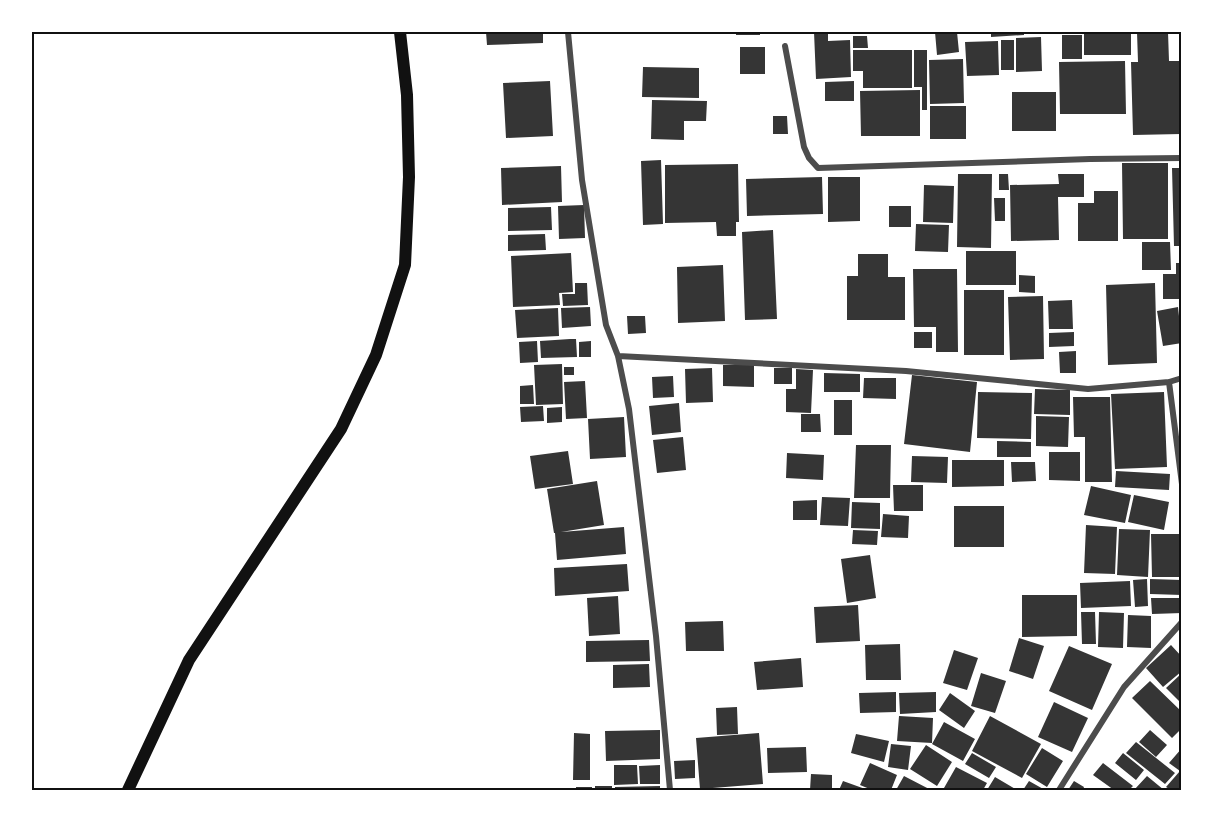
<svg xmlns="http://www.w3.org/2000/svg" width="1213" height="822" font-family="'Titillium Web',sans-serif">
	<rect width="100%" height="100%" fill="#fff"/>
	<!-- building -->
	<path fill="#353535" d="M 486,32 L 543,32 L 543,43 L 487,45 Z
		M 736,32 L 760,32 L 760,35 L 736,35 Z
		M 814,32 L 828,32 L 828,41 L 850,40 L 851,77 L 816,79 Z
		M 935,32 L 957,32 L 959,52 L 937,55 Z
		M 991,32 L 1024,32 L 1024,35 L 991,37 Z
		M 1084,32 L 1131,32 L 1131,55 L 1084,55 Z
		M 1137,32 L 1168,32 L 1169,61 L 1180,61 L 1181,134 L 1133,135 L 1131,62 L 1138,62 Z
		M 1062,35 L 1082,35 L 1082,59 L 1062,59 Z
		M 853,36 L 867,36 L 868,48 L 853,48 Z
		M 1041,37 L 1042,71 L 1016,72 L 1016,38 Z
		M 1001,40 L 1014,40 L 1014,70 L 1001,70 Z
		M 998,41 L 999,75 L 967,76 L 965,42 Z
		M 740,47 L 765,47 L 765,74 L 740,74 Z
		M 853,50 L 912,50 L 912,88 L 863,88 L 863,71 L 853,71 Z
		M 914,50 L 927,50 L 927,110 L 922,110 L 922,87 L 914,87 Z
		M 963,59 L 964,103 L 930,104 L 929,60 Z
		M 1125,61 L 1126,114 L 1060,114 L 1059,62 Z
		M 643,67 L 699,68 L 699,98 L 642,97 Z
		M 550,81 L 553,136 L 506,138 L 503,83 Z
		M 854,81 L 854,101 L 825,101 L 825,82 Z
		M 920,90 L 920,136 L 861,136 L 860,91 Z
		M 1012,92 L 1056,92 L 1056,131 L 1012,131 Z
		M 652,100 L 707,101 L 706,121 L 684,121 L 684,140 L 651,139 Z
		M 930,106 L 966,106 L 966,139 L 930,139 Z
		M 773,116 L 787,116 L 788,134 L 773,134 Z
		M 661,160 L 663,224 L 643,225 L 641,161 Z
		M 1122,163 L 1168,163 L 1168,239 L 1123,239 Z
		M 738,164 L 739,222 L 736,222 L 736,236 L 717,236 L 716,222 L 665,223 L 665,165 Z
		M 561,166 L 562,202 L 502,205 L 501,168 Z
		M 1172,168 L 1182,168 L 1182,246 L 1174,246 Z
		M 958,174 L 992,174 L 991,248 L 957,247 Z
		M 999,174 L 1008,174 L 1009,190 L 999,190 Z
		M 1058,174 L 1084,174 L 1084,197 L 1058,197 L 1059,240 L 1011,241 L 1010,185 L 1059,184 Z
		M 822,177 L 823,214 L 747,216 L 746,179 Z
		M 828,177 L 860,177 L 860,221 L 828,222 Z
		M 924,185 L 954,186 L 953,223 L 923,222 Z
		M 1094,191 L 1118,191 L 1118,241 L 1078,241 L 1078,203 L 1094,203 Z
		M 994,198 L 1005,198 L 1005,221 L 995,221 Z
		M 584,205 L 585,238 L 559,239 L 558,206 Z
		M 889,206 L 911,206 L 911,227 L 889,227 Z
		M 551,207 L 552,230 L 508,231 L 508,208 Z
		M 916,224 L 949,225 L 948,252 L 915,251 Z
		M 773,230 L 777,319 L 745,320 L 742,232 Z
		M 545,234 L 546,250 L 508,251 L 508,235 Z
		M 1142,242 L 1170,242 L 1171,270 L 1142,270 Z
		M 966,251 L 1016,251 L 1016,285 L 966,285 Z
		M 571,253 L 573,292 L 559,293 L 560,305 L 513,307 L 511,256 Z
		M 858,254 L 888,254 L 888,277 L 905,277 L 905,320 L 847,320 L 847,276 L 858,276 Z
		M 1176,263 L 1182,263 L 1182,299 L 1163,299 L 1163,274 L 1176,274 Z
		M 723,265 L 725,321 L 678,323 L 677,267 Z
		M 913,269 L 957,269 L 958,352 L 936,352 L 936,327 L 914,327 Z
		M 1019,275 L 1035,276 L 1035,293 L 1019,292 Z
		M 575,283 L 587,283 L 588,305 L 563,306 L 562,294 L 575,294 Z
		M 1155,283 L 1157,363 L 1108,365 L 1106,285 Z
		M 964,290 L 1004,290 L 1004,355 L 964,355 Z
		M 1043,296 L 1044,359 L 1010,360 L 1008,297 Z
		M 1072,300 L 1073,329 L 1049,329 L 1048,301 Z
		M 590,307 L 591,326 L 562,328 L 561,308 Z
		M 1178,307 L 1182,343 L 1163,346 L 1157,311 Z
		M 558,308 L 559,336 L 517,338 L 515,310 Z
		M 627,316 L 645,316 L 646,333 L 628,334 Z
		M 914,332 L 932,332 L 932,348 L 914,348 Z
		M 1074,332 L 1074,346 L 1049,347 L 1049,333 Z
		M 570,339 L 576,339 L 577,357 L 541,358 L 540,341 Z
		M 537,341 L 538,362 L 520,363 L 519,342 Z
		M 591,341 L 591,357 L 579,357 L 579,342 Z
		M 1076,351 L 1076,373 L 1060,373 L 1059,352 Z
		M 562,364 L 563,404 L 536,405 L 534,365 Z
		M 723,365 L 754,365 L 754,387 L 723,386 Z
		M 564,367 L 574,367 L 574,375 L 564,375 Z
		M 712,368 L 713,402 L 686,403 L 685,369 Z
		M 774,368 L 792,368 L 792,384 L 774,384 Z
		M 796,369 L 813,370 L 811,413 L 786,412 L 786,389 L 796,389 Z
		M 824,373 L 860,374 L 860,392 L 824,392 Z
		M 912,375 L 977,382 L 970,452 L 904,444 Z
		M 673,376 L 674,397 L 653,398 L 652,377 Z
		M 864,378 L 896,378 L 896,399 L 863,398 Z
		M 585,381 L 587,418 L 566,419 L 564,382 Z
		M 533,385 L 534,404 L 520,404 L 520,386 Z
		M 1035,389 L 1070,390 L 1070,415 L 1034,414 Z
		M 978,392 L 1032,393 L 1031,439 L 977,438 Z
		M 1164,392 L 1167,467 L 1115,469 L 1111,394 Z
		M 1073,397 L 1110,397 L 1112,482 L 1085,482 L 1085,437 L 1074,437 Z
		M 834,400 L 852,400 L 852,435 L 834,435 Z
		M 679,403 L 681,432 L 652,435 L 649,406 Z
		M 543,406 L 544,421 L 521,422 L 520,407 Z
		M 562,407 L 562,422 L 547,423 L 547,408 Z
		M 801,414 L 820,414 L 821,432 L 801,432 Z
		M 1036,416 L 1069,417 L 1068,447 L 1036,446 Z
		M 624,417 L 626,457 L 590,459 L 588,419 Z
		M 683,437 L 686,470 L 657,473 L 653,440 Z
		M 997,441 L 1031,442 L 1031,457 L 997,457 Z
		M 856,445 L 891,445 L 890,498 L 854,498 Z
		M 568,451 L 573,484 L 535,489 L 530,456 Z
		M 1049,452 L 1080,452 L 1080,481 L 1049,480 Z
		M 787,453 L 824,455 L 823,480 L 786,478 Z
		M 912,456 L 948,457 L 947,483 L 911,482 Z
		M 952,460 L 1004,460 L 1004,486 L 952,487 Z
		M 1011,462 L 1035,462 L 1036,481 L 1012,482 Z
		M 1116,471 L 1170,474 L 1169,490 L 1115,487 Z
		M 597,481 L 604,525 L 561,532 L 624,527 L 626,554 L 557,560 L 555,533 L 554,533 L 547,489 Z
		M 893,485 L 923,485 L 923,511 L 894,511 Z
		M 1091,486 L 1131,495 L 1125,523 L 1084,515 Z
		M 1134,495 L 1169,502 L 1164,530 L 1128,522 Z
		M 822,497 L 850,498 L 848,526 L 820,525 Z
		M 817,500 L 817,520 L 793,520 L 793,501 Z
		M 852,502 L 880,503 L 880,529 L 851,528 Z
		M 954,506 L 1004,506 L 1004,547 L 954,547 Z
		M 883,514 L 909,516 L 908,538 L 881,537 Z
		M 1086,525 L 1117,527 L 1115,574 L 1084,573 Z
		M 1119,529 L 1150,530 L 1148,577 L 1117,575 Z
		M 853,530 L 878,531 L 877,545 L 852,544 Z
		M 1151,534 L 1182,534 L 1182,577 L 1152,577 Z
		M 870,555 L 876,598 L 847,603 L 841,559 Z
		M 627,564 L 629,591 L 555,596 L 554,568 Z
		M 1147,579 L 1148,606 L 1135,607 L 1133,580 Z
		M 1150,579 L 1182,580 L 1182,595 L 1150,594 Z
		M 1130,581 L 1131,606 L 1081,608 L 1080,583 Z
		M 1022,595 L 1077,595 L 1077,636 L 1022,637 Z
		M 618,596 L 620,634 L 589,636 L 587,598 Z
		M 1151,598 L 1182,598 L 1182,613 L 1152,614 Z
		M 858,605 L 860,641 L 816,643 L 814,607 Z
		M 1081,612 L 1095,612 L 1096,644 L 1082,644 Z
		M 1099,612 L 1124,613 L 1123,648 L 1098,647 Z
		M 1128,615 L 1151,616 L 1151,648 L 1127,647 Z
		M 723,621 L 724,651 L 686,651 L 685,622 Z
		M 1019,638 L 1044,646 L 1033,679 L 1009,671 Z
		M 649,640 L 650,661 L 586,662 L 586,641 Z
		M 900,644 L 901,680 L 866,680 L 865,645 Z
		M 1171,645 L 1182,657 L 1182,671 L 1163,687 L 1146,668 Z
		M 1069,646 L 1112,664 L 1092,710 L 1049,691 Z
		M 954,650 L 978,658 L 967,690 L 943,683 Z
		M 801,658 L 803,687 L 757,690 L 754,662 Z
		M 649,664 L 650,687 L 613,688 L 613,665 Z
		M 981,673 L 1006,681 L 995,713 L 971,706 Z
		M 1182,673 L 1182,704 L 1166,688 Z
		M 1150,681 L 1182,712 L 1182,728 L 1172,738 L 1132,698 Z
		M 896,692 L 896,712 L 860,713 L 859,693 Z
		M 936,692 L 936,712 L 900,714 L 899,693 Z
		M 950,693 L 975,711 L 964,728 L 939,710 Z
		M 1054,702 L 1088,718 L 1072,752 L 1038,737 Z
		M 737,707 L 738,734 L 717,735 L 716,708 Z
		M 899,716 L 933,718 L 932,743 L 897,741 Z
		M 990,716 L 1041,744 L 1022,778 L 972,751 Z
		M 944,722 L 975,739 L 963,761 L 932,744 Z
		M 660,730 L 660,759 L 606,761 L 605,731 Z
		M 1150,730 L 1167,745 L 1156,757 L 1139,742 Z
		M 574,733 L 590,734 L 590,780 L 573,780 Z
		M 759,733 L 763,784 L 700,789 L 696,738 Z
		M 856,734 L 889,741 L 884,762 L 851,753 Z
		M 1136,742 L 1175,773 L 1165,784 L 1126,753 Z
		M 891,744 L 911,746 L 908,770 L 888,767 Z
		M 926,745 L 952,762 L 937,786 L 910,769 Z
		M 806,747 L 807,772 L 768,773 L 767,748 Z
		M 1042,748 L 1063,761 L 1047,787 L 1026,774 Z
		M 1182,748 L 1182,790 L 1171,790 L 1166,787 L 1180,771 L 1169,763 Z
		M 972,753 L 996,767 L 989,778 L 965,764 Z
		M 1123,753 L 1144,770 L 1136,780 L 1115,763 Z
		M 695,760 L 695,778 L 675,779 L 674,761 Z
		M 870,763 L 897,775 L 891,790 L 872,790 L 860,785 Z
		M 1103,763 L 1133,786 L 1129,790 L 1114,790 L 1093,775 Z
		M 614,765 L 637,765 L 638,784 L 614,785 Z
		M 660,765 L 660,784 L 640,784 L 639,766 Z
		M 956,767 L 987,783 L 983,790 L 948,790 L 944,788 Z
		M 811,774 L 832,775 L 832,790 L 810,790 Z
		M 904,776 L 931,790 L 896,790 Z
		M 1147,776 L 1164,790 L 1134,790 Z
		M 995,777 L 1017,790 L 987,790 Z
		M 843,781 L 868,790 L 839,790 Z
		M 1029,781 L 1045,790 L 1023,790 Z
		M 1074,781 L 1084,787 L 1083,790 L 1068,790 Z
		M 595,786 L 612,786 L 612,790 L 595,790 Z
		M 660,786 L 660,790 L 615,790 L 615,787 Z
		M 576,787 L 592,787 L 592,790 L 576,790 Z"/>
	<g fill="none" stroke-linecap="round" stroke-linejoin="round">
		<!-- minor -->
		<path stroke="#4c4c4c" stroke-width="6" d="M 568,32 L 582,180 L 606,325 L 618,356 L 629,409 L 656,636 L 670,790
			M 785,46 L 804,147 L 809,158 L 818,168 L 1090,159 L 1182,158
			M 618,356 L 906,371 L 1088,389 L 1169,382 L 1182,378
			M 1169,382 L 1182,484
			M 1059,790 L 1124,687 L 1182,622"/>
		<!-- secondary -->
		<path stroke="#111" stroke-width="12" d="M 128,790 L 189,660 L 341,429 L 376,355 L 405,265 L 409,177 L 407,95 L 400,32"/>
	</g>
	<!-- border -->
	<rect width="1213" height="822" fill="none" stroke="#ffffff" stroke-width="66"/>
	<rect x="33" y="33" width="1147" height="756" fill="none" stroke="#111" stroke-width="2"/>
</svg>
